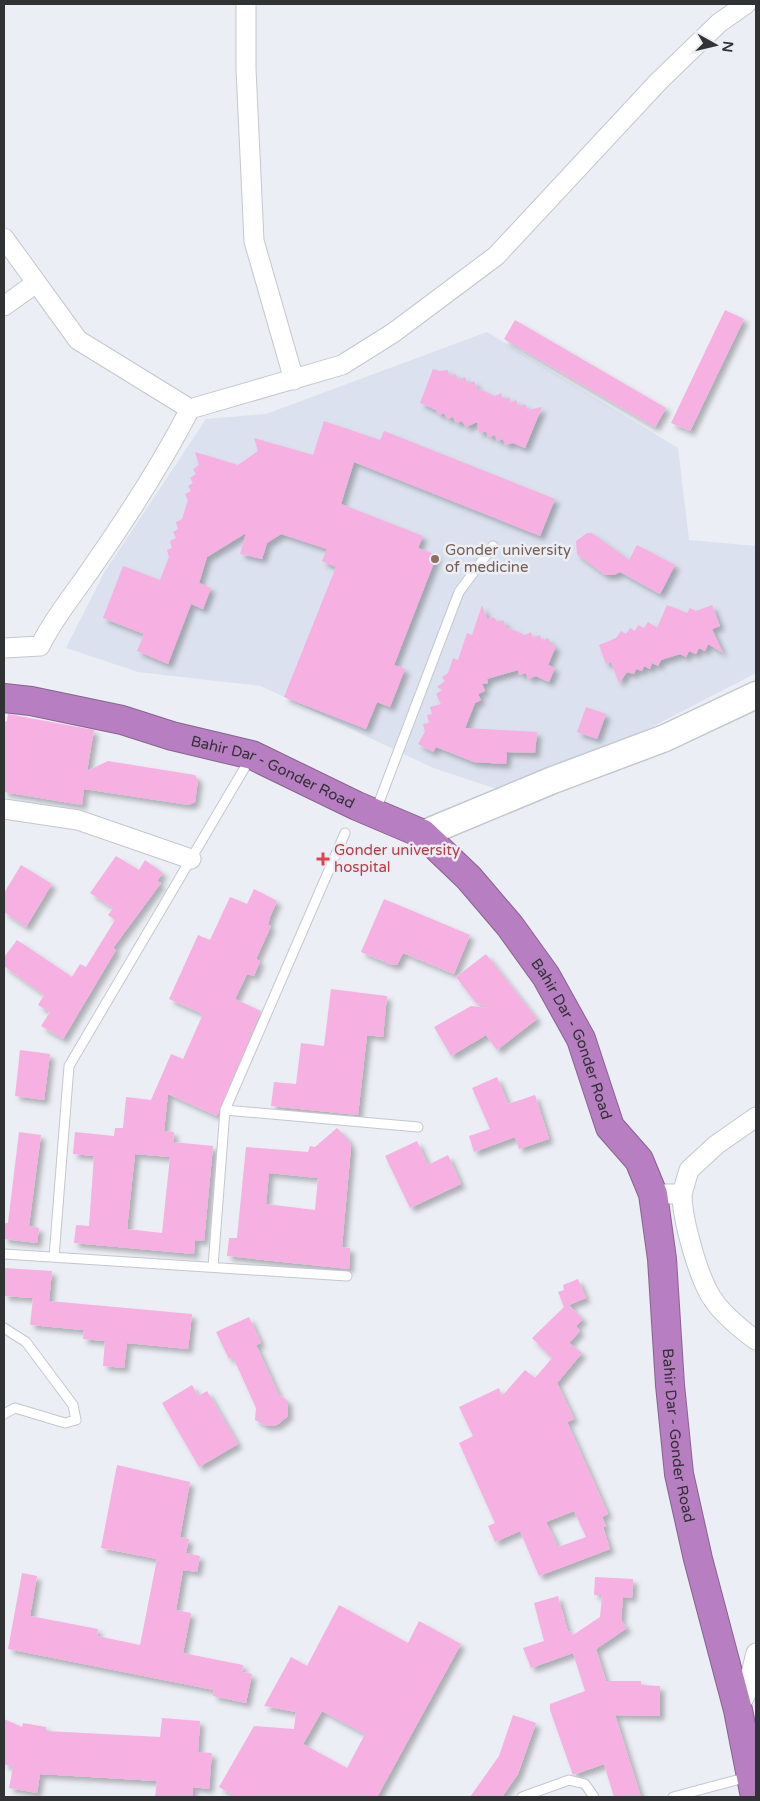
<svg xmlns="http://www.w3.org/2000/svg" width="760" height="1801" font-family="'Varela Round',sans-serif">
	<defs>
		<filter id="shadow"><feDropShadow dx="4.5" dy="4.5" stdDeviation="2.5" flood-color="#0004"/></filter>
	</defs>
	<rect width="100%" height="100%" fill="#ebeef4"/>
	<!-- built -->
	<path fill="#dbe1ee" d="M 487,332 L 678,448 L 689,540 L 756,546 L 756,673 L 650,728 L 503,791 L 433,768 L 261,686 L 138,672 L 66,648 L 104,573 L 206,419 L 266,414 Z"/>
	<!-- building -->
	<path fill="#f6b0e2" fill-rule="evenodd" filter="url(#shadow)" d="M 725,310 L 744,319 L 690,431 L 671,423 Z
		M 515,320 L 666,408 L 655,427 L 504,339 Z
		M 433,369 L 440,371 L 448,370 L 449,376 L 456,374 L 458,380 L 465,377 L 468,384 L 474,381 L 477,388 L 495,396 L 501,393 L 503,400 L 509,397 L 511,403 L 516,400 L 519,407 L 525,404 L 528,410 L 542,407 L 525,448 L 513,443 L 505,445 L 503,439 L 497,441 L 495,435 L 488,437 L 486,431 L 479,433 L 477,422 L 466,427 L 462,421 L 456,423 L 453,417 L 447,419 L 444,413 L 439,415 L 436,410 L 420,403 Z
		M 324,421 L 380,440 L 384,431 L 555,499 L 540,536 L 354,462 L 341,504 L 423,536 L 418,548 L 437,555 L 394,665 L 405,669 L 390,707 L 377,702 L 366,729 L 284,697 L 336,567 L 322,561 L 327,549 L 281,534 L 267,543 L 262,559 L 240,554 L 246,533 L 207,557 L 199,583 L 211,588 L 203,609 L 191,604 L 168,664 L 137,651 L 144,634 L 103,618 L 123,566 L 160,580 L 169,557 L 167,550 L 172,548 L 170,541 L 176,538 L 173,532 L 178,529 L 176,522 L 182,519 L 188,500 L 185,494 L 191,491 L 188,486 L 193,483 L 190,478 L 196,474 L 193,469 L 199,465 L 195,452 L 238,465 L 258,451 L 254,438 L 313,455 Z
		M 587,533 L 592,533 L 629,560 L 637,545 L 675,565 L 660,594 L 620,572 L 614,575 L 605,575 L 577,554 L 576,541 Z
		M 482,605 L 487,619 L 494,617 L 497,622 L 503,620 L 506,627 L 525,635 L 531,632 L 533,638 L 540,635 L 542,641 L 548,638 L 551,644 L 556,646 L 548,665 L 555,668 L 549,682 L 536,676 L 528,679 L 526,673 L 519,675 L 518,670 L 487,679 L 488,683 L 482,684 L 485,691 L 478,694 L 481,700 L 475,703 L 465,728 L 537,732 L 535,753 L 507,752 L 506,764 L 474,762 L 436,747 L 433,752 L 418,744 L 425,732 L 423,724 L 429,723 L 427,715 L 432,714 L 430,707 L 441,704 L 436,694 L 442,690 L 437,687 L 445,681 L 442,677 L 448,673 L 453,658 L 458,660 L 467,633 L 472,635 Z
		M 667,605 L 687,613 L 690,608 L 696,611 L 712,605 L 720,626 L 712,629 L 723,653 L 708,644 L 705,651 L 699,648 L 696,654 L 689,651 L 686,657 L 680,654 L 661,660 L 658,666 L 652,663 L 650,669 L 644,666 L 642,671 L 636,669 L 634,674 L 627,672 L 619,683 L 611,662 L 606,664 L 599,645 L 616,638 L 621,631 L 626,634 L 630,628 L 635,631 L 638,625 L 644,628 L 648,622 L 657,628 Z
		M 586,707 L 606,714 L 597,739 L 577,732 Z
		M 8,714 L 94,730 L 87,771 L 108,761 L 195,775 L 198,780 L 195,802 L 189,805 L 84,789 L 82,805 L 4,792 L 4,722 L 7,721 Z
		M 116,856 L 139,870 L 145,860 L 163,873 L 157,881 L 161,883 L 113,948 L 116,950 L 63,1039 L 41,1026 L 50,1012 L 38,1005 L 44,995 L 4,966 L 4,957 L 17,940 L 72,977 L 80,964 L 86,967 L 115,920 L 108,915 L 113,908 L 90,893 Z
		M 21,865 L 52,884 L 26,927 L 4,912 L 4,893 Z
		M 254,889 L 277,901 L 270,917 L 268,925 L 271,926 L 256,959 L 260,961 L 254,976 L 247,974 L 235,999 L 261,1011 L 217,1116 L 168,1094 L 164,1131 L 174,1132 L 173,1142 L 213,1146 L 204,1241 L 195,1240 L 194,1254 L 74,1243 L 76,1225 L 89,1226 L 94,1156 L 73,1154 L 75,1132 L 114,1136 L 115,1128 L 123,1128 L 126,1097 L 151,1100 L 171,1054 L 183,1059 L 203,1014 L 169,999 L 198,935 L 210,940 L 230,897 L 247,904 ZM 135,1154 L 170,1157 L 162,1233 L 127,1229 Z
		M 384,899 L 470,935 L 454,974 L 403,953 L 397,965 L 392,965 L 361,952 Z
		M 486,954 L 537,1019 L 497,1050 L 486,1035 L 451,1056 L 434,1027 L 471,1006 L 488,1008 L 476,1003 L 456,977 Z
		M 331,989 L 387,996 L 383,1037 L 367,1035 L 358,1115 L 271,1106 L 274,1082 L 296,1084 L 301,1043 L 324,1046 Z
		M 20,1050 L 50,1054 L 44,1100 L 15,1096 Z
		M 497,1077 L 508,1104 L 535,1095 L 549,1139 L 519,1149 L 515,1137 L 474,1152 L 469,1136 L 490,1129 L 472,1088 Z
		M 337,1128 L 348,1139 L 351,1147 L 342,1247 L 350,1248 L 349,1269 L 227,1256 L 229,1238 L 237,1238 L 246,1147 L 308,1152 L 310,1146 L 315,1147 ZM 269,1173 L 318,1178 L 315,1210 L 266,1204 Z
		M 19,1132 L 41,1135 L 29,1226 L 39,1228 L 37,1243 L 4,1239 L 4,1223 L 8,1223 Z
		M 417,1141 L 428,1165 L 448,1155 L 461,1184 L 410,1208 L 385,1156 Z
		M 4,1268 L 52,1271 L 49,1301 L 192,1314 L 188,1349 L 127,1343 L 124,1368 L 103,1366 L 105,1341 L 83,1339 L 84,1330 L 30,1325 L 33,1298 L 4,1296 Z
		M 578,1279 L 586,1298 L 569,1305 L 583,1319 L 576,1326 L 580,1331 L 569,1343 L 582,1353 L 557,1383 L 574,1419 L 567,1422 L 608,1514 L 602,1517 L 606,1526 L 603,1527 L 610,1549 L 539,1576 L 520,1531 L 495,1542 L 488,1526 L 495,1523 L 459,1443 L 473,1436 L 459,1407 L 499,1388 L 502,1396 L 525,1370 L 535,1378 L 552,1358 L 532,1338 L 564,1307 L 558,1292 L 564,1290 L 563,1285 ZM 574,1511 L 586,1537 L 558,1547 L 546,1522 Z
		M 249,1317 L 261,1343 L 256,1345 L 279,1395 L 288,1401 L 288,1416 L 277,1425 L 266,1426 L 255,1420 L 256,1408 L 233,1357 L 229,1359 L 216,1332 Z
		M 192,1385 L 198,1396 L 207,1391 L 238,1444 L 199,1467 L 162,1403 Z
		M 117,1465 L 190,1482 L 180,1537 L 189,1539 L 186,1553 L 200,1556 L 197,1572 L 183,1570 L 176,1610 L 191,1613 L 183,1653 L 243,1665 L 242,1672 L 252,1674 L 246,1703 L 213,1696 L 214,1690 L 8,1649 L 22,1573 L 37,1576 L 30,1616 L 98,1629 L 97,1636 L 140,1645 L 157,1559 L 101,1548 Z
		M 595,1577 L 633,1579 L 632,1598 L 623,1597 L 621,1620 L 627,1628 L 596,1649 L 606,1681 L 641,1681 L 641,1685 L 660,1686 L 660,1716 L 615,1715 L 641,1797 L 614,1797 L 604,1764 L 573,1775 L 550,1710 L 550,1704 L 585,1691 L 573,1653 L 531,1668 L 523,1648 L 544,1641 L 534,1603 L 558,1596 L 568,1632 L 571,1631 L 573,1635 L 600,1617 L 602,1595 L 594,1595 Z
		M 339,1605 L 408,1643 L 419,1621 L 461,1644 L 377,1797 L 237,1797 L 219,1787 L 254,1726 L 294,1729 L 296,1712 L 264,1706 L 291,1657 L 307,1666 ZM 322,1711 L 365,1734 L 347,1768 L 303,1744 Z
		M 513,1715 L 536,1723 L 518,1774 L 502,1797 L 470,1797 L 499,1756 Z
		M 162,1718 L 200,1721 L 198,1752 L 212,1753 L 209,1789 L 193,1787 L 193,1797 L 155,1797 L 157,1781 L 40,1774 L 37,1793 L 9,1788 L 13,1767 L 4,1764 L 4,1719 L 22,1727 L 23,1723 L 46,1727 L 46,1731 L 160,1737 Z"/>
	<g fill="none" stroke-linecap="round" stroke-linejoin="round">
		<defs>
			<path id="lane" d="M 376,810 L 459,592 L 493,546
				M 225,1110 L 418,1127
				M 4,1254 L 347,1276
				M 54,1257 L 69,1066 L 251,757
				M 213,1267 L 225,1110 L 345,833
				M 4,1328 L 26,1342 L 73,1405 L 76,1420 L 65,1423 L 15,1408 L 4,1414
				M 522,1797 L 569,1780 L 585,1784 L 594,1797
				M 673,1797 L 748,1777"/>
			<path id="street" d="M 246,4 L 246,69 L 254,241 L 294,380
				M 4,238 L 78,340 L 190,409
				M 4,306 L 36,283
				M 4,648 L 40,646 C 54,617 75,593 93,566 C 128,516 162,463 190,409 L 342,365 L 393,333 L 496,256 L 659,81 L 719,23 L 746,4
				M 4,809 L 78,820 L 191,859
				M 653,1194 L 682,1194 C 682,1219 699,1281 714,1301 C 722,1313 744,1332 756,1340
				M 682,1194 L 689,1170 L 716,1145 L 756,1117
				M 738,1710 L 746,1694 L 756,1653"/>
			<path id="secondary" d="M 423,834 L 553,780 L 665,738 L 756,695"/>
			<g id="highway">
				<path id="s1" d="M 4,698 L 31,701 L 122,720 L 172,736 L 252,755 L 357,806 L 423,834 L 469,878 L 510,926 L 546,976 L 581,1039 L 610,1127 L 639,1160 L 653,1194 L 662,1259 L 670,1385 L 679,1474 L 698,1559 L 738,1710 L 755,1797"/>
			</g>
		</defs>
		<!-- lane casing -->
		<use href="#lane" stroke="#c4c7cd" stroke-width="11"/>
		<!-- street casing -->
		<use href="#street" stroke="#c4c7cd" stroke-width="21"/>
		<!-- secondary casing -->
		<use href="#secondary" stroke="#c4c7cd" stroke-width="29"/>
		<!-- highway casing -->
		<use href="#highway" stroke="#886390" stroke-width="30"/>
		<!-- lane -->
		<use href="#lane" stroke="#fff" stroke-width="9"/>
		<!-- street -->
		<use href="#street" stroke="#fff" stroke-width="19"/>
		<!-- secondary -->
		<use href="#secondary" stroke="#fff" stroke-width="26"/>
		<!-- highway -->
		<use href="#highway" stroke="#b77ec1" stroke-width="28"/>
	</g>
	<!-- markers -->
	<circle fill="#8d6e63" stroke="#ebeef4" stroke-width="2" cx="435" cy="559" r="5"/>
	<path fill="#e0444e" stroke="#ebeef4" stroke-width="2" d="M320.5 851.5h5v5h5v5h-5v5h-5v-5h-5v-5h5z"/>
	<g text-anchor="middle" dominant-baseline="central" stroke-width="5" stroke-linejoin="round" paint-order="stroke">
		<!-- education labels -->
		<g font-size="15" fill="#785e54" stroke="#ebeef4" text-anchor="start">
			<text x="445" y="550">Gonder university<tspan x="445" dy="17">of medicine</tspan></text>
		</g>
		<!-- street labels -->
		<g font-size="15" fill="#313234" stroke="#ebeef4">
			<text stroke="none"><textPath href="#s1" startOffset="280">Bahir Dar - Gonder Road</textPath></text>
			<text stroke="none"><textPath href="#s1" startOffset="700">Bahir Dar - Gonder Road</textPath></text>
			<text stroke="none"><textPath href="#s1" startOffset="1120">Bahir Dar - Gonder Road</textPath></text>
		</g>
		<!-- health labels -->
		<g font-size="15" fill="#be3a42" stroke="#ebeef4" text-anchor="start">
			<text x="334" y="850">Gonder university<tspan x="334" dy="17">hospital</tspan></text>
		</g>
	</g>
	<!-- border -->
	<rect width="760" height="1801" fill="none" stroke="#313234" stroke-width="10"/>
	<!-- north arrow -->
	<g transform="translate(715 45) rotate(98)" stroke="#ebeef4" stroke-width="4" paint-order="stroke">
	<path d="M0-4L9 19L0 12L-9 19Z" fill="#313234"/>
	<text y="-8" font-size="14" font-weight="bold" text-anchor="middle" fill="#313234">N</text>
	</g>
</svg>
